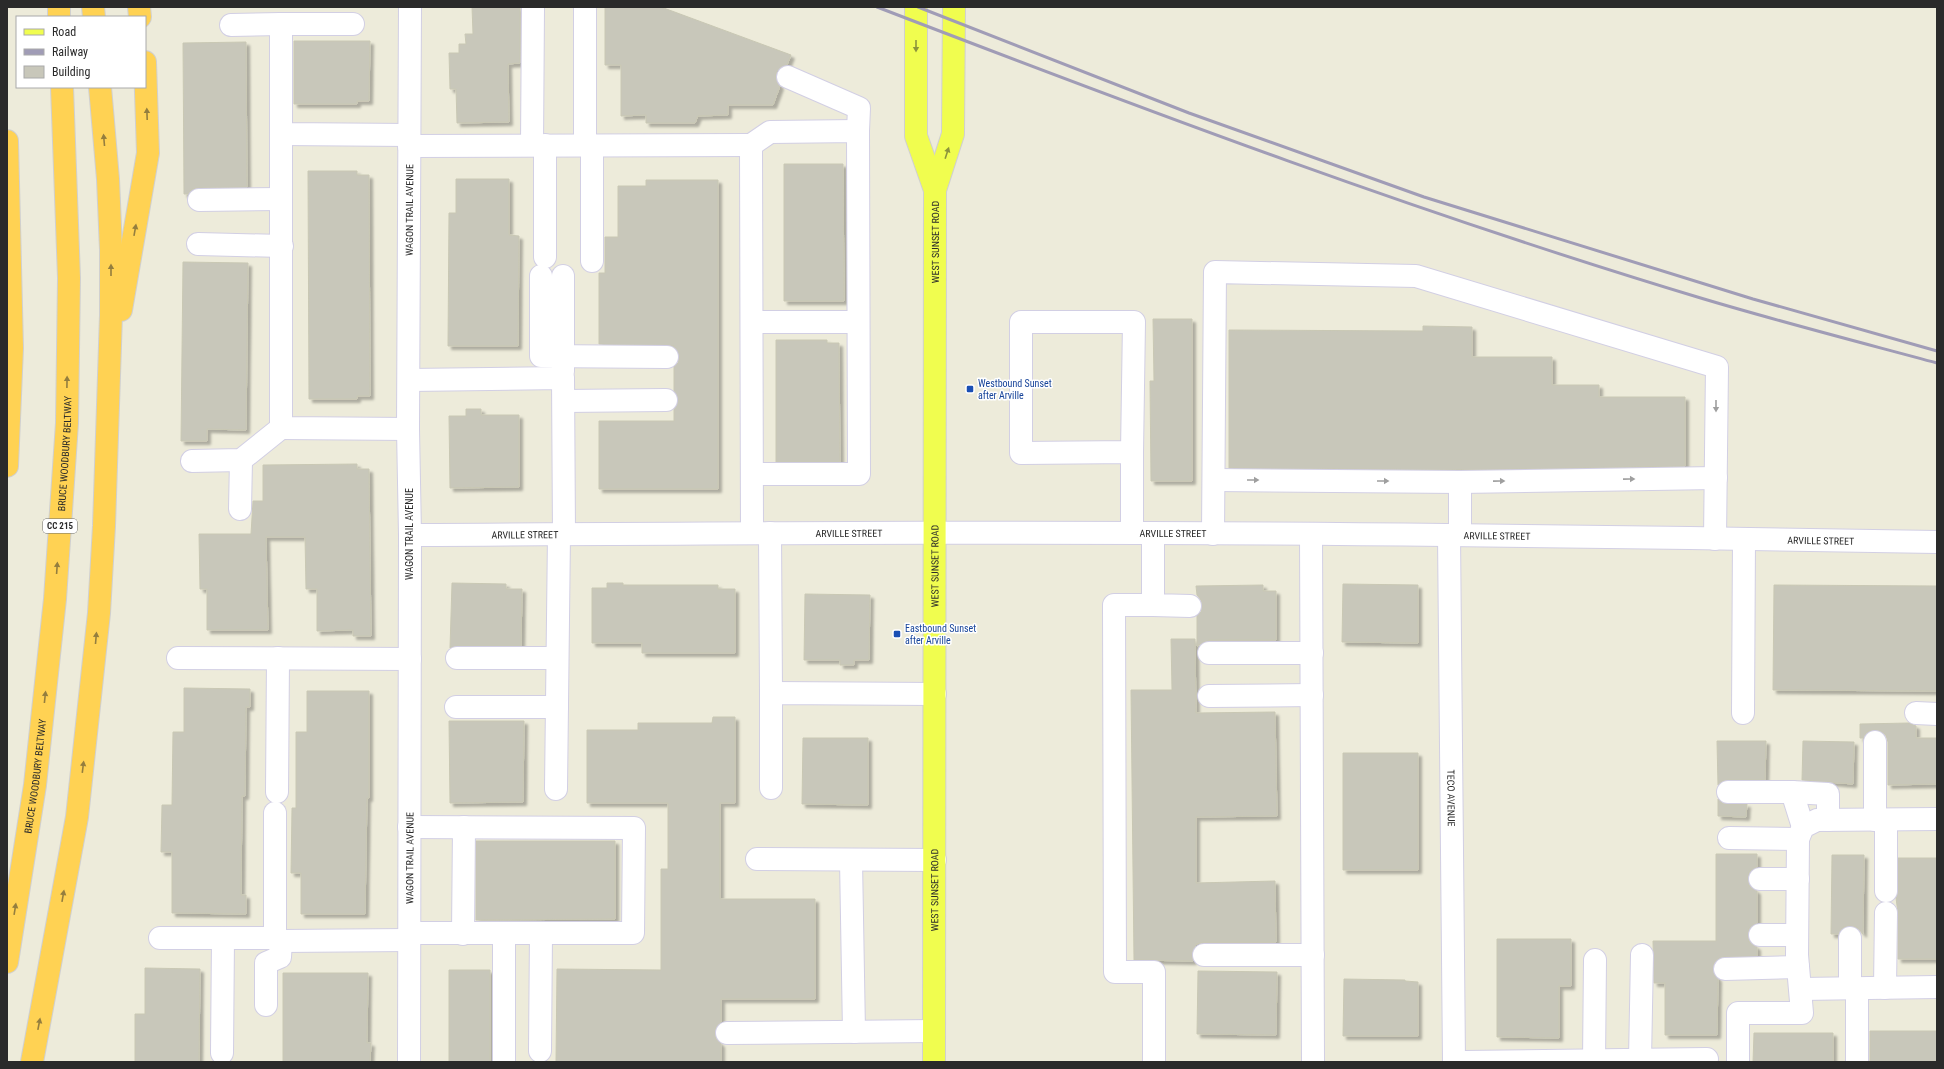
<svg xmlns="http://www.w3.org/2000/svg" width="1944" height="1069" font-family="'Roboto Condensed',sans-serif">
	<defs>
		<filter id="shadow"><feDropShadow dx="3.5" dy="3.5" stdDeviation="1" flood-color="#0004"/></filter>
	</defs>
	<rect width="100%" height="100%" fill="#edebda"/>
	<!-- building -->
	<path fill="#c8c7ba" stroke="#c9c8b4" filter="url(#shadow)" d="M 472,7 L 520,7 L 520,63 L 508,64 L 509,122 L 457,123 L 456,89 L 450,89 L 449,53 L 459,53 L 459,44 L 466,44 L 465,34 L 473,34 Z
		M 605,7 L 661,7 L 791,55 L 787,65 L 781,67 L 776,72 L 776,79 L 780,86 L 773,105 L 728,105 L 728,115 L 698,116 L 695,123 L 646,123 L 646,115 L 621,116 L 621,65 L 605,65 Z
		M 294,41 L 370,41 L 369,101 L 357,101 L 357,104 L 294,104 Z
		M 246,42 L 247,187 L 199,188 L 192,189 L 188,194 L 184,194 L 183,43 Z
		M 784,164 L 843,164 L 844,301 L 784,301 Z
		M 308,171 L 357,171 L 357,175 L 369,175 L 370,396 L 357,396 L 357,399 L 309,399 Z
		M 456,179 L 509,179 L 509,235 L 519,236 L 518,346 L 448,346 L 449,213 L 456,213 Z
		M 646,180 L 718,180 L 718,489 L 599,489 L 599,421 L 674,421 L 674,409 L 678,400 L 674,391 L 674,367 L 678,363 L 679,357 L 674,346 L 599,344 L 599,273 L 605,273 L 605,237 L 618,237 L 618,186 L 646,186 Z
		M 183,262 L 248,263 L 246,430 L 207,429 L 207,441 L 181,441 Z
		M 1153,319 L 1192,319 L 1192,481 L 1151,481 L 1150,381 L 1154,381 Z
		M 1423,326 L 1472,327 L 1472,357 L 1552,357 L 1552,385 L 1599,385 L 1599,397 L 1685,397 L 1685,466 L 1460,470 L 1229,468 L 1229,330 L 1423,331 Z
		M 776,340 L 827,340 L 827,343 L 839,343 L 840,462 L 776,462 Z
		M 466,409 L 481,409 L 481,415 L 519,415 L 519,487 L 450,488 L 449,416 L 466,416 Z
		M 357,464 L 357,469 L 369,469 L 371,636 L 353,636 L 353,630 L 317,631 L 317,589 L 306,589 L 305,537 L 266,537 L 268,630 L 207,630 L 207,589 L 200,589 L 199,534 L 251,534 L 253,501 L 263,501 L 263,465 Z
		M 452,583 L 506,584 L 506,589 L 522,589 L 521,646 L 457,646 L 450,648 Z
		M 607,583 L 623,583 L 623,585 L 718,585 L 718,589 L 735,589 L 735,653 L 642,653 L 642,643 L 592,643 L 592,588 L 607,588 Z
		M 1343,584 L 1418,585 L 1418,643 L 1342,642 Z
		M 1263,585 L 1263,591 L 1276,591 L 1276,640 L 1209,640 L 1197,646 L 1197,616 L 1201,612 L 1202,606 L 1201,600 L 1197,595 L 1196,586 Z
		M 1774,585 L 1937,586 L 1937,691 L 1773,690 Z
		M 805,594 L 870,595 L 869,660 L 854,660 L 854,665 L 840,665 L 840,660 L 804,660 Z
		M 1171,639 L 1195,639 L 1196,713 L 1275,712 L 1277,816 L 1196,817 L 1196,883 L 1275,881 L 1276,942 L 1204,942 L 1196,944 L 1192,955 L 1193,961 L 1134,960 L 1131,690 L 1172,690 Z
		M 184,688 L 250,689 L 250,707 L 246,707 L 245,796 L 242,796 L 241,895 L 246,895 L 246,914 L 172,913 L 172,852 L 161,852 L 162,805 L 172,805 L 173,732 L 184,732 Z
		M 307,691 L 369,691 L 369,798 L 367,798 L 365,914 L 301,914 L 301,873 L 291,873 L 292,808 L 296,808 L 296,732 L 307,732 Z
		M 713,717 L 735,717 L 735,803 L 720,803 L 720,899 L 815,899 L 815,999 L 721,999 L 721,1022 L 716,1027 L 715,1033 L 716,1039 L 721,1044 L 721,1062 L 556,1062 L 557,969 L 661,970 L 661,869 L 668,869 L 668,803 L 587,803 L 587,730 L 638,730 L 638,723 L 712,723 Z
		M 449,721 L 524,721 L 523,802 L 450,803 Z
		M 1909,723 L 1916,726 L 1916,738 L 1937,738 L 1937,784 L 1888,785 L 1888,742 L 1886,735 L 1881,731 L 1875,730 L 1868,731 L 1863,738 L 1860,738 L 1860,724 Z
		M 803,738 L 868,738 L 868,805 L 802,804 Z
		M 1717,741 L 1766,741 L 1765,780 L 1728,780 L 1722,781 L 1718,785 Z
		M 1803,741 L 1854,742 L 1853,784 L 1802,780 Z
		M 1343,753 L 1418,753 L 1418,870 L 1343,870 Z
		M 1718,799 L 1722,803 L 1728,804 L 1747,804 L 1746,817 L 1718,816 Z
		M 476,841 L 615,841 L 615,919 L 476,920 Z
		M 1716,854 L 1757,854 L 1757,867 L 1749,872 L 1748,879 L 1749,886 L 1757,891 L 1757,923 L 1749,928 L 1748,935 L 1749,942 L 1757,947 L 1757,956 L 1724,957 L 1718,959 L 1714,963 L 1713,970 L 1718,979 L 1717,1035 L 1665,1035 L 1665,983 L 1654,983 L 1653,941 L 1716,941 Z
		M 1832,855 L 1864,855 L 1863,934 L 1857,927 L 1850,926 L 1843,927 L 1839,934 L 1831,934 Z
		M 1898,858 L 1937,858 L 1937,959 L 1898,959 L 1898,913 L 1896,898 L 1898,891 Z
		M 1497,939 L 1571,939 L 1571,986 L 1559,986 L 1559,1038 L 1497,1037 Z
		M 145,968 L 200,969 L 199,1062 L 135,1062 L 135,1014 L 145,1014 Z
		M 449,970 L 490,970 L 490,1062 L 449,1062 Z
		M 1198,971 L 1277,972 L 1276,1035 L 1197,1034 Z
		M 283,973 L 368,973 L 367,1043 L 371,1043 L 370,1062 L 283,1062 Z
		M 1344,979 L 1405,980 L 1405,981 L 1418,982 L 1418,1036 L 1343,1036 Z
		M 1870,1031 L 1937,1031 L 1937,1062 L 1870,1062 Z
		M 1754,1033 L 1833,1033 L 1833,1062 L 1753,1062 Z"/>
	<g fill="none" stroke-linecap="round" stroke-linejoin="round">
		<defs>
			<g id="minor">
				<path d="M 585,9 L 585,145"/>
				<path d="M 353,24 L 281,24 L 281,134 L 409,135"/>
				<path d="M 231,25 L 281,24"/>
				<path d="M 788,77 L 859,108 L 858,131"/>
				<path d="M 281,134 L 281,428 L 408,429"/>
				<path d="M 532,145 L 533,8"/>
				<path d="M 545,145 L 545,257"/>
				<path d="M 592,145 L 592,261"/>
				<path d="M 409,146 L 751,145"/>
				<path d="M 199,200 L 281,199"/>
				<path d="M 198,244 L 282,246"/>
				<path d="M 541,276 L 541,356 L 667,357"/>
				<path d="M 563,276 L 563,371"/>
				<path d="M 752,322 L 858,322"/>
				<path d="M 409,380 L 563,378 L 564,534"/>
				<path d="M 564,401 L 666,400"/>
				<path d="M 192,461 L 241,460 L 281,428"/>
				<path d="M 752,474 L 859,474 L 858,131 L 770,132 L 751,145 L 752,533"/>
				<path d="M 1214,480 L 1460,482 L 1716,478"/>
				<path d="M 240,509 L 241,460"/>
				<path d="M 770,533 L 771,693"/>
				<path d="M 1132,533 L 1132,452 L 1021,453 L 1021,322 L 1134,322 L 1132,452"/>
				<path d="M 1153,533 L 1153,605 L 1190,606"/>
				<path d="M 1213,534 L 1215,272 L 1416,276 L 1717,367 L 1715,539"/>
				<path d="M 1311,534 L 1313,1062"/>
				<path id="s1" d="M 410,535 C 755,533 1101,531 1446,535 C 1610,536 1773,540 1937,542"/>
				<path id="s2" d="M 1449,535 L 1454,1062"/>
				<path d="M 1460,535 L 1460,482"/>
				<path d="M 1153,605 L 1114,605 L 1115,972 L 1154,972 L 1154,1062"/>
				<path d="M 1209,653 L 1312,653"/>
				<path d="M 178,658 L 410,659"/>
				<path d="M 457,658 L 557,658"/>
				<path d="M 1209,696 L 1312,695"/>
				<path d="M 456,707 L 557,707"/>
				<path d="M 1743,713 L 1744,539"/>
				<path d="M 1916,713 L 1937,714"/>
				<path d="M 1875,742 L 1875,820"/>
				<path d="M 771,788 L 771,693 L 935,694"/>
				<path d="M 556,789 L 559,534"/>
				<path d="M 277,792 L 278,658"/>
				<path d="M 1728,792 L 1792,792 L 1828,794 L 1828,820"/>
				<path d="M 1792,792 L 1803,827"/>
				<path d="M 275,813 L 275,938"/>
				<path d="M 1886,820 L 1886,891"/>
				<path d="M 1729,838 L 1798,839"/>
				<path d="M 757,859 L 935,860"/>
				<path d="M 851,860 L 854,1032"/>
				<path d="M 1760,879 L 1798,879"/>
				<path d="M 409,933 L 633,933 L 634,828 L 409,827"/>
				<path d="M 504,933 L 504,1062"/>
				<path d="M 463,934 L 464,827"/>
				<path d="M 1760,935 L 1797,935"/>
				<path d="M 160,938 L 275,938 L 281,941 L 409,940"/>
				<path d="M 1850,938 L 1850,988"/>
				<path d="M 1204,955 L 1313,955"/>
				<path d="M 1725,969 L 1798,967"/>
				<path d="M 1885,988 L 1886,913"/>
				<path d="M 1801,989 L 1937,987"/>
				<path d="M 266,1005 L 266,963 L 280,957 L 281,941"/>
				<path d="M 727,1033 L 934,1031"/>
				<path d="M 540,1051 L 541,933"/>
				<path d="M 222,1053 L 223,938"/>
				<path d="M 1640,1060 L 1642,955"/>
				<path d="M 1738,1061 L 1738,1013 L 1802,1013 L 1797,955 L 1798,839 L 1803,827 L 1817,820 L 1937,819"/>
				<path d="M 1857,1061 L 1857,988"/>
				<path id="s3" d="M 409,1062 L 410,535 L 408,429 L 410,7"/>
				<path d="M 1464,1062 L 1707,1059"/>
				<path d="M 1594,1062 L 1595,960"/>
			</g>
			<g id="major">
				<path d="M 916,7 L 916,136 L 935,190"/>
				<path id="s4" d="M 934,1062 L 935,190 L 953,134 L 954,7"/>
			</g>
			<g id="highway">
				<path d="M 59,7 L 59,17"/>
				<path d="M 93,7 L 94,17"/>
				<path d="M 139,7 L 140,17"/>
				<path d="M 7,141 L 12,348 L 7,466"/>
				<path d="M 121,310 L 148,153 L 145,62"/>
				<path id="s5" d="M 7,962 L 35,785 L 55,599 L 67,423 L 69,278 L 62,87"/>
				<path d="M 32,1062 L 77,817 L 99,613 L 104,526 L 111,315 L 111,250 L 108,179 L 100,87"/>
			</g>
		</defs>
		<!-- minor casing -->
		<use href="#minor" stroke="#d2cfe4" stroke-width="24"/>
		<!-- major casing -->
		<use href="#major" stroke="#d0d0d0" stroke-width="24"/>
		<!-- highway casing -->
		<use href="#highway" stroke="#d0d0d0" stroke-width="24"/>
		<!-- minor -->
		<use href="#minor" stroke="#fff" stroke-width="22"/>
		<!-- major -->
		<use href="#major" stroke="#f0fd4f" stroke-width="22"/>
		<!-- highway -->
		<use href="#highway" stroke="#ffd253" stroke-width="22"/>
		<!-- rail -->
		<path stroke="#a09cb6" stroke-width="3" d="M 877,7 C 1150,112 1424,215 1704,299 C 1781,322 1859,342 1937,363
			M 918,7 L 1189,113 L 1424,197 L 1753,299 L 1937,351"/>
	</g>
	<!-- one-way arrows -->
	<defs><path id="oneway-solid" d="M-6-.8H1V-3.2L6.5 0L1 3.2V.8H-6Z"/></defs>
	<g fill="#8d943c">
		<use href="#oneway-solid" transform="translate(916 46) rotate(90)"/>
		<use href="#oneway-solid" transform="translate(947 153) rotate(-72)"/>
	</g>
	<g fill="#947e3e">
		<use href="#oneway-solid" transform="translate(147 114) rotate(-92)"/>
		<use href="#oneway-solid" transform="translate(104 140) rotate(-95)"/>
		<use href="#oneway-solid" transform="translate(135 230) rotate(-80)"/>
		<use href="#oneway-solid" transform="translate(111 270) rotate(-90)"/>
		<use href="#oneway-solid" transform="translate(67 382) rotate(-89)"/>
		<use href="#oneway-solid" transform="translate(57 568) rotate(-86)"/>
		<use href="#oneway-solid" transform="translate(96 638) rotate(-85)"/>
		<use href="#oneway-solid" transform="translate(45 697) rotate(-84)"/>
		<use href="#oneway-solid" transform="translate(83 767) rotate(-83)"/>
		<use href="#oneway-solid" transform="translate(63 896) rotate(-80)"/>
		<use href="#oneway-solid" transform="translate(15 909) rotate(-81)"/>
		<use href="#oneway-solid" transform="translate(39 1024) rotate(-79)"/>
	</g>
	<g fill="#9f9f9f">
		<use href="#oneway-solid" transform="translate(1716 406) rotate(90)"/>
		<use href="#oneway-solid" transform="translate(1629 479) rotate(-1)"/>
		<use href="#oneway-solid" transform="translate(1253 480)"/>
		<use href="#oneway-solid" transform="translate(1383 481)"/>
		<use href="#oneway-solid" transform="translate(1499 481) rotate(-1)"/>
	</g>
	<!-- markers -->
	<g fill="#1a4fb4" stroke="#fff" stroke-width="1.5">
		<rect x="966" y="385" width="8" height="8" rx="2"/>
		<rect x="893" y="630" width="8" height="8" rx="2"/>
	</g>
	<g text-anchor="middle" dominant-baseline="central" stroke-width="3" stroke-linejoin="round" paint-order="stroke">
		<!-- shield labels -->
		<rect fill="#fff" stroke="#6a6a6a" stroke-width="1" x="43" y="519" width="34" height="14" rx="3"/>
		<g font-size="9" font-weight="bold" fill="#2a2a2a">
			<text x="60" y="526">CC 215</text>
		</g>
		<!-- street labels -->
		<g font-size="10" fill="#2a2a2a" stroke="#fff">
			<text stroke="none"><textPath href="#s3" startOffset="852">WAGON TRAIL AVENUE</textPath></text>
			<text stroke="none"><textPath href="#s4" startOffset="820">WEST SUNSET ROAD</textPath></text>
			<text stroke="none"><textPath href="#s5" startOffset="512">BRUCE WOODBURY BELTWAY</textPath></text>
			<text stroke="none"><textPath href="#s1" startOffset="439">ARVILLE STREET</textPath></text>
			<text transform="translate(409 534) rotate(-90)">WAGON TRAIL AVENUE</text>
			<text stroke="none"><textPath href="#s1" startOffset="763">ARVILLE STREET</textPath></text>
			<text stroke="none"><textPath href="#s1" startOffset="115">ARVILLE STREET</textPath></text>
			<text stroke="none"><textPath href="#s1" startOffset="1087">ARVILLE STREET</textPath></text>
			<text stroke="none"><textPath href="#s1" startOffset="1411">ARVILLE STREET</textPath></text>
			<text stroke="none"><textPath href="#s4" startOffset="496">WEST SUNSET ROAD</textPath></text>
			<text stroke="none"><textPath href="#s5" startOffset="188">BRUCE WOODBURY BELTWAY</textPath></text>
			<text stroke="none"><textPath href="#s2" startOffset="263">TECO AVENUE</textPath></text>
			<text stroke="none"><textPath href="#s3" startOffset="204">WAGON TRAIL AVENUE</textPath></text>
			<text stroke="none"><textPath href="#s4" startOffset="172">WEST SUNSET ROAD</textPath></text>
		</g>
		<!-- transit labels -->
		<g font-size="10" fill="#164399" stroke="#fff" text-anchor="start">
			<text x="978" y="383">Westbound Sunset<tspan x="978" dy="12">after Arville</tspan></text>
			<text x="905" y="628">Eastbound Sunset<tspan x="905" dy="12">after Arville</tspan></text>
		</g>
	</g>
	<!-- border -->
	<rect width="1944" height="1069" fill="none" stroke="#2a2a2a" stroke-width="16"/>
	<!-- legend -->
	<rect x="16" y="16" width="130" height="72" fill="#ffffff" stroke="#aaaaaa"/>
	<rect x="24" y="29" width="20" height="6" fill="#f0fd4f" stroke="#aaaaaa"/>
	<text x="52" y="36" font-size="12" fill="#2a2a2a">Road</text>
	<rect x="24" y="49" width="20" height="6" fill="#a09cb6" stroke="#aaaaaa"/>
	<text x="52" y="56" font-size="12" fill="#2a2a2a">Railway</text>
	<rect x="24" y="66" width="20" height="12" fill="#c8c7ba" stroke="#aaaaaa"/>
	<text x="52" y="76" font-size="12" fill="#2a2a2a">Building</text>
</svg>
